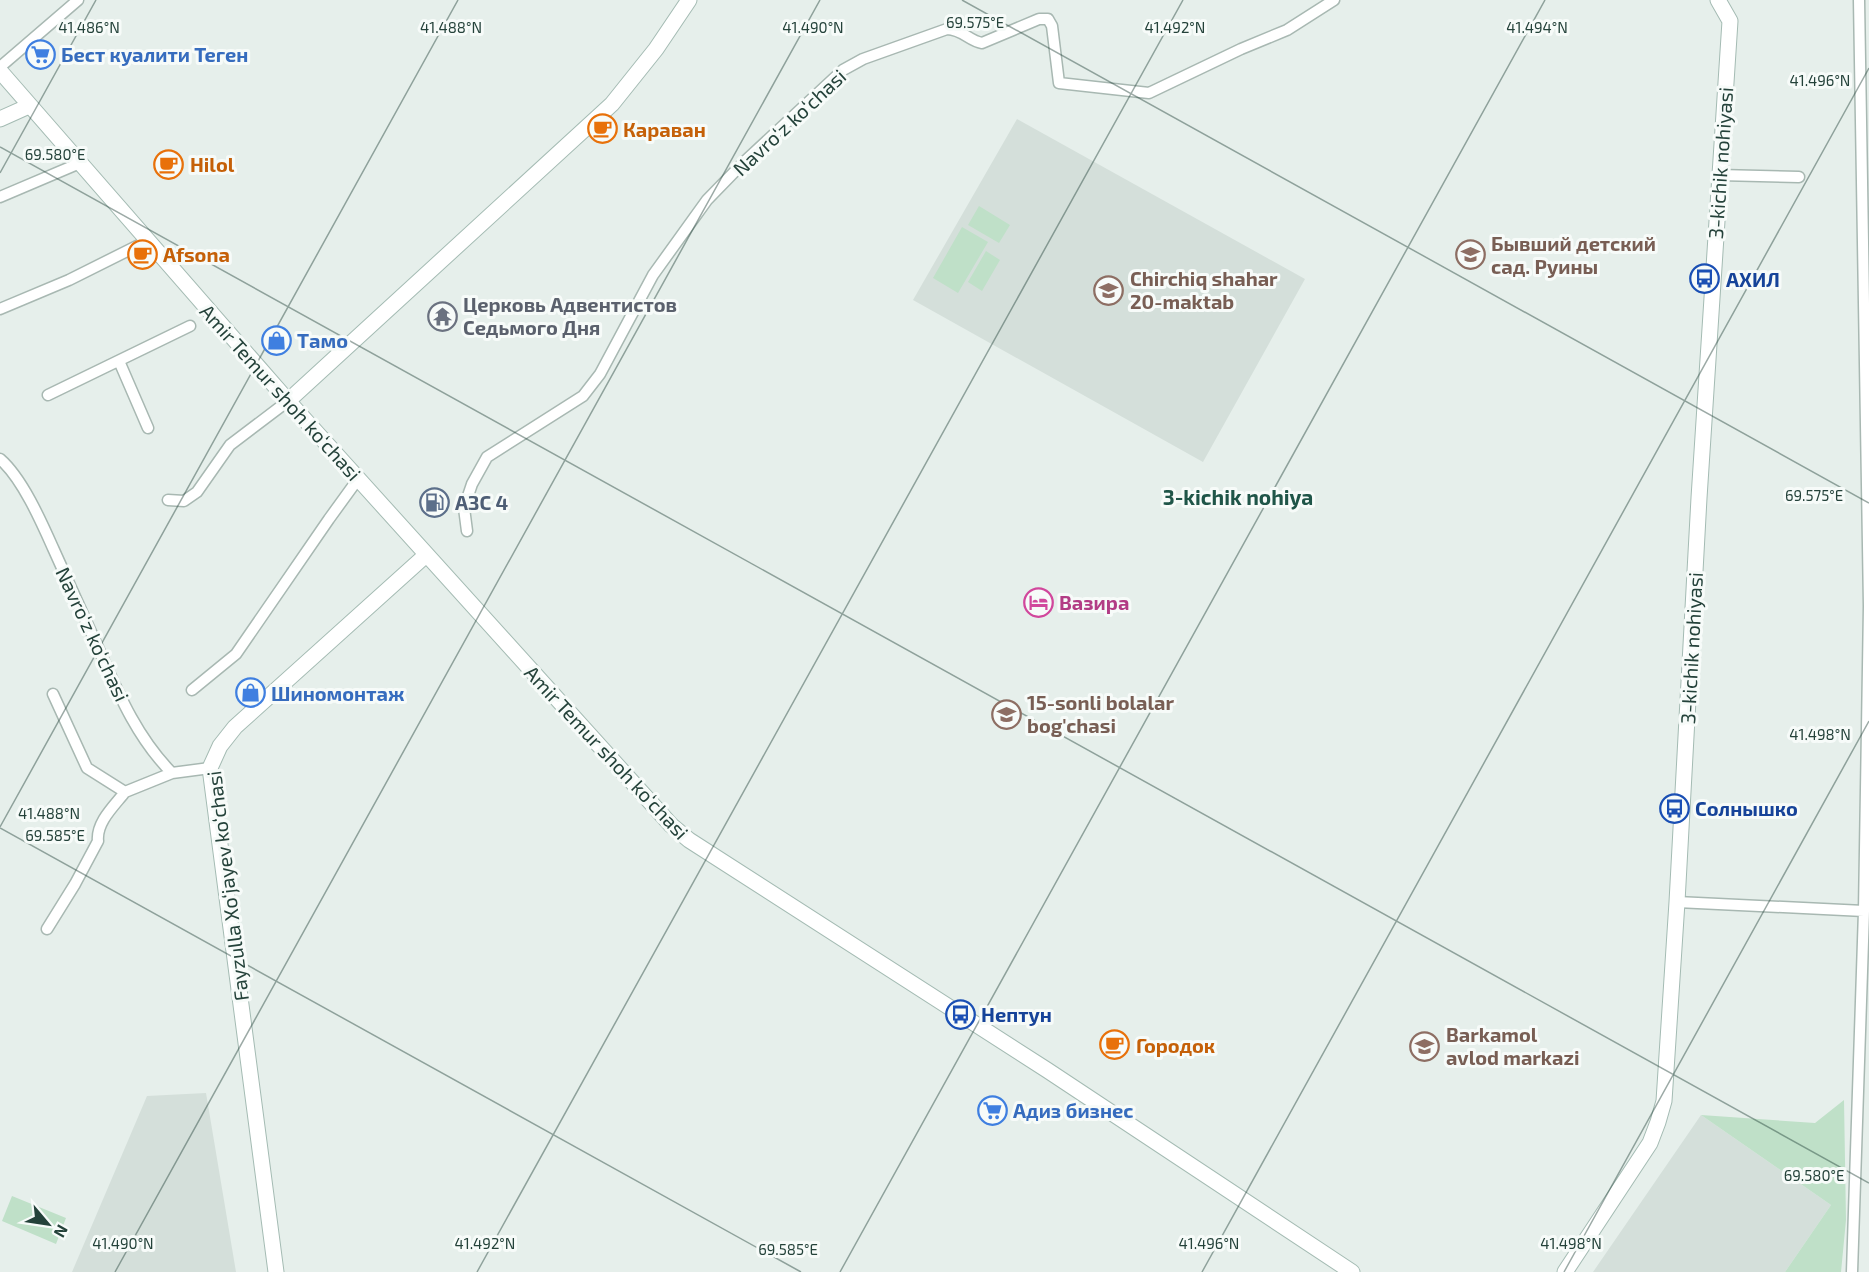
<svg xmlns="http://www.w3.org/2000/svg" width="1869" height="1272" font-family="'Exo 2',sans-serif">
	<rect width="100%" height="100%" fill="#e6efeb"/>
	<!-- built -->
	<path fill="#d4dfda" d="M 1017,119 L 1305,279 L 1203,462 L 913,300 Z
		M 206,1093 L 236,1272 L 72,1272 L 147,1096 Z
		M 1701,1115 L 1831,1205 L 1785,1272 L 1593,1272 Z"/>
	<!-- green -->
	<path fill="#bfe0c8" d="M 979,206 L 1010,225 L 999,243 L 968,225 Z
		M 962,227 L 988,242 L 958,293 L 933,278 Z
		M 986,251 L 1000,260 L 982,291 L 968,282 Z
		M 1844,1100 L 1846,1220 L 1841,1272 L 1785,1272 L 1831,1205 L 1701,1115 L 1815,1123 Z
		M 12,1196 L 66,1218 L 56,1244 L 2,1221 Z"/>
	<g fill="none" stroke-linecap="round" stroke-linejoin="round">
		<defs>
			<path id="street" d="M 0,67 L 78,0
				M 1719,175 L 1799,177
				M 0,197 L 80,163
				M 0,309 L 69,280 L 147,241
				M 119,361 L 148,428
				M 48,395 L 190,326
				M 0,459 C 22,478 41,521 53,548 C 69,583 84,617 100,652 C 119,695 138,739 172,773 L 210,768
				M 168,500 L 184,501 L 197,492 L 230,445 L 288,401
				M 467,531 L 464,508 L 472,484 L 487,457 L 583,396 L 600,374 L 653,275 L 707,200 L 743,163 L 843,70 L 863,59 L 947,29 C 962,29 969,41 982,43 L 1039,19 L 1048,19 L 1052,26 L 1059,83 L 1149,93 L 1241,49 L 1287,30 L 1334,0
				M 192,690 L 236,654 L 329,519 L 358,479
				M 53,694 L 87,768 L 125,792 L 172,773
				M 1677,902 L 1864,911
				M 47,929 L 75,884 L 98,841 C 96,822 115,805 125,792
				M 1852,1272 L 1864,911 L 1869,606 L 1859,0"/>
			<path id="secondary" d="M 0,71 L 288,401 L 671,825 L 689,840 L 1047,1070 L 1352,1272
				M 0,119 L 29,106
				M 288,401 L 612,104 L 656,49 L 689,0
				M 276,1272 L 210,768 L 220,746 L 235,727 L 426,555
				M 1565,1272 L 1650,1143 L 1658,1122 L 1664,1101 L 1677,902 L 1699,498 L 1730,21 L 1718,0"/>
		</defs>
		<!-- street casing -->
		<use href="#street" stroke="#a8b8b2" stroke-width="13"/>
		<!-- secondary casing -->
		<use href="#secondary" stroke="#a4bbb3" stroke-width="17"/>
		<!-- street -->
		<use href="#street" stroke="#fff" stroke-width="10"/>
		<!-- secondary -->
		<use href="#secondary" stroke="#fff" stroke-width="15"/>
	</g>
	<!-- ticks -->
	<path fill="none" stroke="#24423a" stroke-width="1.5" stroke-opacity="0.45" d="M 962,0 L 1869,503M 0,147 L 1869,1183M 0,173 L 96,0M 0,827 L 458,0M 0,828 L 801,1272M 115,1272 L 820,0M 477,1272 L 1183,0M 840,1272 L 1545,0M 1202,1272 L 1869,68M 1564,1272 L 1869,721"/>
	<!-- icons -->
	<defs>
		<symbol id="supermarket-ring" viewBox="-11 -11 22 22"><circle r="9.5" fill="#f7fbf9" stroke="#3f7fe0" stroke-width="1.5"/><path d="M-6-5.5h2.5l.6 2H6L4.5 2H-2.5L-4.4-4H-6ZM-1.5 3.2a1.3 1.3 0 1 0 .1 0ZM3 3.2a1.3 1.3 0 1 0 .1 0Z" fill="#3f7fe0"/></symbol>
		<symbol id="cafe-ring" viewBox="-11 -11 22 22"><circle r="9.5" fill="#f7fbf9" stroke="#e8710a" stroke-width="1.5"/><path d="M-5.5-4.5H6V0H3Q3 3.5 0 3.5H-2.5Q-5.5 3.5-5.5 0ZM3-3.2v2h1.7v-2ZM-6 4.5H4V6H-6Z" fill="#e8710a"/></symbol>
		<symbol id="school-ring" viewBox="-11 -11 22 22"><circle r="9.5" fill="#f7fbf9" stroke="#8d6e63" stroke-width="1.5"/><path d="M0-5L7-2L0 1L-7-2ZM-4 1L0 2.5L4 1V4Q0 6-4 4Z" fill="#8d6e63"/></symbol>
		<symbol id="bus-ring" viewBox="-11 -11 22 22"><circle r="9.5" fill="#f7fbf9" stroke="#1a4fb4" stroke-width="1.5"/><path d="M-5-6H5V4H4V6H2V4H-2V6H-4V4H-5ZM-3.5-4V0h7V-4ZM-3.5 1.2v1.5H-2V1.2ZM2 1.2v1.5H3.5V1.2Z" fill="#1a4fb4"/></symbol>
		<symbol id="temple-ring" viewBox="-11 -11 22 22"><circle r="9.5" fill="#f7fbf9" stroke="#6b7280" stroke-width="1.5"/><path d="M0-6L5-2H3V0L6.5 2.5H4V6H1.5V3h-3V6H-4V2.5H-6.5L-3 0V-2H-5Z" fill="#6b7280"/></symbol>
		<symbol id="shop-ring" viewBox="-11 -11 22 22"><circle r="9.5" fill="#f7fbf9" stroke="#3f7fe0" stroke-width="1.5"/><path d="M-5-2.5h2.3a2.7 3.5 0 0 1 5.4 0H5L5.5 6h-11ZM-1.5-2.5h3a1.5 2.3 0 0 0-3 0Z" fill="#3f7fe0"/></symbol>
		<symbol id="fuel-ring" viewBox="-11 -11 22 22"><circle r="9.5" fill="#f7fbf9" stroke="#5c6f8a" stroke-width="1.5"/><path d="M-5.5-6h7V0h2V4h1.3V-2.5L3-4.5l.8-.8L6-3V5H2.5V1h-1V6h-7ZM-4.2-4.7v3.2H.2V-4.7Z" fill="#5c6f8a"/></symbol>
		<symbol id="hotel-ring" viewBox="-11 -11 22 22"><circle r="9.5" fill="#f7fbf9" stroke="#d1479c" stroke-width="1.5"/><path d="M-6-4.5h1.5V1H6V5H4.5V3h-9V5H-6ZM-4 0a1.8 1.8 0 1 1 3.6 0ZM.5 0V-2.5h3Q6-2.5 6 0Z" fill="#d1479c"/></symbol>
	</defs>
	<g fill-rule="evenodd">
		<use href="#supermarket-ring" x="24" y="38" width="33" height="33"/>
		<use href="#cafe-ring" x="586" y="112" width="33" height="33"/>
		<use href="#cafe-ring" x="152" y="148" width="33" height="33"/>
		<use href="#cafe-ring" x="126" y="238" width="33" height="33"/>
		<use href="#school-ring" x="1454" y="238" width="33" height="33"/>
		<use href="#bus-ring" x="1688" y="262" width="33" height="33"/>
		<use href="#school-ring" x="1092" y="274" width="33" height="33"/>
		<use href="#temple-ring" x="426" y="300" width="33" height="33"/>
		<use href="#shop-ring" x="260" y="324" width="33" height="33"/>
		<use href="#fuel-ring" x="418" y="486" width="33" height="33"/>
		<use href="#hotel-ring" x="1022" y="586" width="33" height="33"/>
		<use href="#shop-ring" x="234" y="676" width="33" height="33"/>
		<use href="#school-ring" x="990" y="698" width="33" height="33"/>
		<use href="#bus-ring" x="1658" y="792" width="33" height="33"/>
		<use href="#bus-ring" x="944" y="998" width="33" height="33"/>
		<use href="#cafe-ring" x="1098" y="1028" width="33" height="33"/>
		<use href="#school-ring" x="1408" y="1030" width="33" height="33"/>
		<use href="#supermarket-ring" x="976" y="1094" width="33" height="33"/>
	</g>
	<g text-anchor="middle" dominant-baseline="central" stroke-width="6" stroke-linejoin="round" paint-order="stroke">
		<!-- shop labels -->
		<g font-size="20" font-weight="bold" fill="#366cbe" stroke="#f7fbf9" text-anchor="start">
			<text x="61" y="54">Бест куалити Теген</text>
			<text x="297" y="340">Тамо</text>
			<text x="271" y="693">Шиномонтаж</text>
			<text x="1013" y="1110">Адиз бизнес</text>
		</g>
		<!-- street labels -->
		<g font-size="20" fill="#24423a" stroke="#f7fbf9">
			<text transform="translate(789 122) rotate(-43)">Navro‘z ko‘chasi</text>
			<text transform="translate(1720 163) rotate(-86)">3-kichik nohiyasi</text>
			<text transform="translate(281 392) rotate(48)">Amir Temur shoh ko‘chasi</text>
			<text transform="translate(93 634) rotate(65)">Navro‘z ko‘chasi</text>
			<text transform="translate(1691 648) rotate(-87)">3-kichik nohiyasi</text>
			<text transform="translate(607 752) rotate(47)">Amir Temur shoh ko‘chasi</text>
			<text transform="translate(227 886) rotate(-97)">Fayzulla Xo‘jayev ko‘chasi</text>
		</g>
		<!-- food labels -->
		<g font-size="20" font-weight="bold" fill="#c56008" stroke="#f7fbf9" text-anchor="start">
			<text x="623" y="129">Караван</text>
			<text x="190" y="164">Hilol</text>
			<text x="163" y="254">Afsona</text>
			<text x="1136" y="1045">Городок</text>
		</g>
		<!-- education labels -->
		<g font-size="20" font-weight="bold" fill="#785e54" stroke="#f7fbf9" text-anchor="start">
			<text x="1491" y="243">Бывший детский<tspan x="1491" dy="23">сад. Руины</tspan></text>
			<text x="1130" y="278">Chirchiq shahar<tspan x="1130" dy="23">20-maktab</tspan></text>
			<text x="1027" y="702">15-sonli bolalar<tspan x="1027" dy="23">bog'chasi</tspan></text>
			<text x="1446" y="1034">Barkamol<tspan x="1446" dy="23">avlod markazi</tspan></text>
		</g>
		<!-- transit labels -->
		<g font-size="20" font-weight="bold" fill="#164399" stroke="#f7fbf9" text-anchor="start">
			<text x="1726" y="279">АХИЛ</text>
			<text x="1695" y="808">Солнышко</text>
			<text x="981" y="1014">Нептун</text>
		</g>
		<!-- worship labels -->
		<g font-size="20" font-weight="bold" fill="#5b616d" stroke="#f7fbf9" text-anchor="start">
			<text x="463" y="304">Церковь Адвентистов<tspan x="463" dy="23">Седьмого Дня</tspan></text>
		</g>
		<!-- service labels -->
		<g font-size="20" font-weight="bold" fill="#4e5e75" stroke="#f7fbf9" text-anchor="start">
			<text x="455" y="502">АЗС 4</text>
		</g>
		<!-- hotel labels -->
		<g font-size="20" font-weight="bold" fill="#b23c85" stroke="#f7fbf9" text-anchor="start">
			<text x="1059" y="602">Вазира</text>
		</g>
		<!-- neighbourhood labels -->
		<g font-size="21" font-weight="bold" fill="#1f5548" stroke="#f7fbf9">
			<text x="1238" y="496">3-kichik nohiya</text>
		</g>
	</g>
	<g font-size="15" text-anchor="middle" fill="#24423a" stroke="#f7fbf9" stroke-width="6" stroke-linejoin="round" paint-order="stroke">
		<text x="975" y="28">69.575°E</text>
		<text x="89" y="33">41.486°N</text>
		<text x="451" y="33">41.488°N</text>
		<text x="813" y="33">41.490°N</text>
		<text x="1175" y="33">41.492°N</text>
		<text x="1537" y="33">41.494°N</text>
		<text x="1820" y="86">41.496°N</text>
		<text x="55" y="160">69.580°E</text>
		<text x="1814" y="501">69.575°E</text>
		<text x="1820" y="740">41.498°N</text>
		<text x="49" y="819">41.488°N</text>
		<text x="55" y="841">69.585°E</text>
		<text x="1814" y="1181">69.580°E</text>
		<text x="123" y="1249">41.490°N</text>
		<text x="485" y="1249">41.492°N</text>
		<text x="1209" y="1249">41.496°N</text>
		<text x="1571" y="1249">41.498°N</text>
		<text x="788" y="1255">69.585°E</text>
	</g>
	<!-- north arrow -->
	<g transform="translate(48 1224) rotate(119)" stroke="#f7fbf9" stroke-width="4.5" paint-order="stroke">
	<path d="M0-4.5L10 22L0 15L-10 22Z" fill="#24423a"/>
	<text y="-9" font-size="16" font-weight="bold" text-anchor="middle" fill="#24423a">N</text>
	</g>
</svg>
